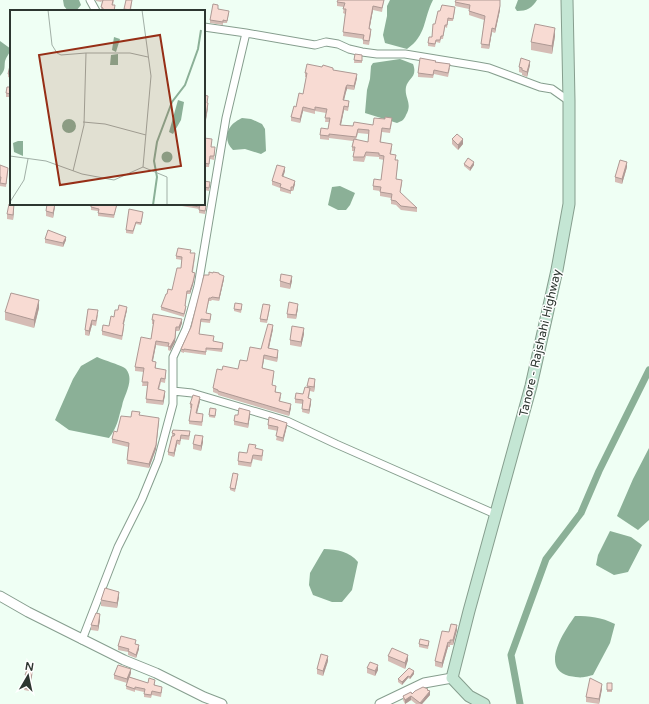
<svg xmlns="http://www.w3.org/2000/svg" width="649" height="704" font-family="'Varela Round',sans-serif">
	<rect width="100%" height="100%" fill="#effff4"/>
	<!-- water -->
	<path fill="#8bb097" d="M 63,0 L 79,0 L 81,5 L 76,11 L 68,11 L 64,6 Z
		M 390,0 L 433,0 C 423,19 427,35 407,49 L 385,43 L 383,35 L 387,16 L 387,6 Z
		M 518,0 L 537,0 C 532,8 527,11 517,11 L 515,8 Z
		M 0,41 L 11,49 C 10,53 6,57 5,61 C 4,68 6,69 0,76 Z
		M 400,59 L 413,64 C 418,77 408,78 406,87 C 404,98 413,103 406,115 C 404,120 402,121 397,123 L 365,113 L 367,90 L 370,79 L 371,66 L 373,63 Z
		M 242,118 L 251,119 L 262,124 L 265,129 L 266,151 L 261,154 L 245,149 L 233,150 C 226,144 225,133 231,126 C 233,123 238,120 242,118 Z
		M 340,186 L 355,193 L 350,205 L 346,210 L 338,210 L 328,205 L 332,187 Z
		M 97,357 C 103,360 124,366 126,369 C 135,380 124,395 122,406 C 118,419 118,426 109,438 L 69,430 L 55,420 L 73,379 L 81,366 Z
		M 649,448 L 649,520 L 638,530 L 617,516 L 633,479 Z
		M 610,531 L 631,537 L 642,545 L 628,572 L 614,575 L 596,565 L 598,555 Z
		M 324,549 C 337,549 350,552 358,562 L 352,590 L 342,602 L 332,602 L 313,595 L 309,585 L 310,573 Z
		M 575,616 C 590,616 601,617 615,624 L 610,643 L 593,675 C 582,678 581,678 569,676 C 539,668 565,630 575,616 Z"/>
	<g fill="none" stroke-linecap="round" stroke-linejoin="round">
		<!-- canal -->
		<path stroke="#8bb097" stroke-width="7" d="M 520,704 L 511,655 L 546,559 L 581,513 L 599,471 L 649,370"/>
		<defs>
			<path id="minor" d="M 90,0 L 96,11
				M 204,27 L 246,33
				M 173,391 L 192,393 L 287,421 L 336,444 L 495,514
				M 82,640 L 118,547 L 142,499 L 158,460 L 173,404 L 173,357 L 186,329 L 198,286 L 226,118 L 246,33 L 315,45 L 326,42 L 338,44 L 349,49 L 362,52 L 377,54 L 405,54 L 478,66 L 489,68 L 540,87 L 552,89 L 569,101"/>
			<path id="tertiary" d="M 0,596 L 28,612 L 124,660 L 156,673 L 204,697 L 222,704
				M 380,704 L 424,683 L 452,678"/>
			<path id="secondary" d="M 484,704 L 469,696 L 452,678 L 469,611 L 531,386 L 557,270 L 569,204 L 569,101 L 567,0"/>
		</defs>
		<!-- minor casing -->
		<use href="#minor" stroke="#869e8e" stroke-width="9"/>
		<!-- tertiary casing -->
		<use href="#tertiary" stroke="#869e8e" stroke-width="11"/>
		<!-- secondary casing -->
		<use href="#secondary" stroke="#869e8e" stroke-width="13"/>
		<!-- minor -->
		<use href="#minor" stroke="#fff" stroke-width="7"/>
		<!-- tertiary -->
		<use href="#tertiary" stroke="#fff" stroke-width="9"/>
		<!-- secondary -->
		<use href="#secondary" stroke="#c4e6d4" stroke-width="11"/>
	</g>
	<!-- wall -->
	<path fill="#d5bcb5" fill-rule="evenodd" d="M 96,0 L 114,0 L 113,5 L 115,9 L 115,11 L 101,11 L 102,1 L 101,2 L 96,1 Z
		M 132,0 L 131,11 L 124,11 L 124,9 Z
		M 384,0 L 382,12 L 373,10 L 370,26 L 370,29 L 371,34 L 369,45 L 363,44 L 363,39 L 343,36 L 345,14 L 343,13 L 344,7 L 337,6 L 337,2 Z
		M 500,0 L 500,10 L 495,33 L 492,32 L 489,49 L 481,48 L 484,20 L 469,15 L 469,9 L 455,6 L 455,2 Z
		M 218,9 L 229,13 L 227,23 L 223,23 L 223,25 L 210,23 L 210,20 Z
		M 455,10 L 453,21 L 448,21 L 447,28 L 445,27 L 443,39 L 441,39 L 440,43 L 436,42 L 435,47 L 428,46 L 428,43 L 432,37 L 435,24 L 440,11 Z
		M 555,36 L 552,54 L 531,50 L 531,42 Z
		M 355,54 L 362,55 L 362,63 L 354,63 Z
		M 11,61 L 11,78 L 8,77 L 8,74 Z
		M 435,62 L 450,68 L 448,77 L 434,74 L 433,78 L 418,77 L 418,73 Z
		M 530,65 L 527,77 L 522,75 L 522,73 L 519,72 L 519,67 Z
		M 333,70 L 357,78 L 354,90 L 347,89 L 346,92 L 344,100 L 349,105 L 348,111 L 344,110 L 341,125 L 353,126 L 373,125 L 392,122 L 390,133 L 382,132 L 381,142 L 392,148 L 391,154 L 396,160 L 398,164 L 396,179 L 402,184 L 400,193 L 417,208 L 417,212 L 401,210 L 396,205 L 391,204 L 391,198 L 380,196 L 380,191 L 373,190 L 373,186 L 381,180 L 384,160 L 379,159 L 379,157 L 366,156 L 364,162 L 353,161 L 354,151 L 352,151 L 352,147 L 353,141 L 329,138 L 329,140 L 320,139 L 320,135 L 328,129 L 329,122 L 325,122 L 326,113 L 315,111 L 315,114 L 303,111 L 300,123 L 291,121 L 291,117 L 303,94 L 306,77 L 305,77 L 305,73 ZM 358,133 L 368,134 L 368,142 L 356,140 Z
		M 11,80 L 11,97 L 6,97 L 6,93 L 10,87 Z
		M 204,138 L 212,142 L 211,147 L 215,151 L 214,160 L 210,159 L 209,167 L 204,167 Z
		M 452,139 L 463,144 L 458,150 L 452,144 Z
		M 464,164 L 474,165 L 470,171 L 464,166 Z
		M 0,165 L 8,171 L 6,187 L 0,186 Z
		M 627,167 L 622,184 L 615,182 L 615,177 Z
		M 285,171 L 283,177 L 295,184 L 293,191 L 291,191 L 291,194 L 280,191 L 280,188 L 272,185 L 272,181 Z
		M 204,181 L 210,185 L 209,191 L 204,190 Z
		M 55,204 L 53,218 L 46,216 L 46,211 Z
		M 117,204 L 114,218 L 98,216 L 98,211 L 91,210 L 91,207 Z
		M 182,204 L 200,204 L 199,209 L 182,206 Z
		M 206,208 L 205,214 L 199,213 L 199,210 Z
		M 14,210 L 13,220 L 7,219 L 7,214 Z
		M 143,214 L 141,225 L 136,224 L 133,234 L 126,233 L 126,230 Z
		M 45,239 L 66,240 L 63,247 L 45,243 Z
		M 191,253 L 195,257 L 193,272 L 195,276 L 190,294 L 187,294 L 185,306 L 186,309 L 184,317 L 161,310 L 161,307 L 167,294 L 172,290 L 181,268 L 182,260 L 176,259 L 176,256 Z
		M 219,274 L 224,279 L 219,301 L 212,300 L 211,301 L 209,301 L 206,313 L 211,317 L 210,323 L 201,322 L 199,334 L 214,339 L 213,342 L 223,346 L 222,352 L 206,350 L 206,355 L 184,352 L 184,353 L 181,352 L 181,349 L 191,327 L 209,275 Z
		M 280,281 L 292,281 L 290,289 L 280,287 Z
		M 242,307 L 241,313 L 234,311 L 234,309 Z
		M 39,308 L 34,328 L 5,320 L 5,312 Z
		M 270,308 L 267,323 L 260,322 L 260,319 Z
		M 298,308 L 296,319 L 287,318 L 287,314 Z
		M 88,309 L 98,315 L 96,326 L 92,325 L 89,336 L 85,335 L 85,330 Z
		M 118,310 L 127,310 L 123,324 L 124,328 L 122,340 L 102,335 L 102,331 L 109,326 Z
		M 152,320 L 182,323 L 179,331 L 176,331 L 175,342 L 170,351 L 168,350 L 168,347 L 156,345 L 153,361 L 156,366 L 156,368 L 166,374 L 165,383 L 161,382 L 159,390 L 165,395 L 163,405 L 146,403 L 147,386 L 142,386 L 144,372 L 135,371 L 135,367 L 151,339 L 153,324 L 152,324 Z
		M 273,329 L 269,348 L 278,354 L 277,362 L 264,359 L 262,368 L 274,375 L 272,385 L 276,390 L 276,392 L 281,397 L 280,401 L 291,408 L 289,416 L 218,395 L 218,394 L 213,392 L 213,388 L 222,370 L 238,369 L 247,361 L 261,349 Z
		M 304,334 L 301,347 L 290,345 L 290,340 Z
		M 315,384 L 314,392 L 310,391 L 309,398 L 311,403 L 309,414 L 302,412 L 303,404 L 295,403 L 295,399 L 303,394 L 307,388 L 307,386 Z
		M 200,401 L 197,413 L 203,418 L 202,426 L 189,424 L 189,421 L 191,408 L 190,408 L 190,404 Z
		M 216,412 L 215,418 L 209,417 L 209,415 Z
		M 140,415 L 159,421 L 156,449 L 149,468 L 127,464 L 128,447 L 112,443 L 112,439 L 117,432 L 131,417 Z
		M 238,415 L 250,415 L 248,428 L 234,425 L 234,421 Z
		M 268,425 L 287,426 L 283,442 L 276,440 L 278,431 L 268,429 Z
		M 172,433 L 190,434 L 189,440 L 181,439 L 180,445 L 177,444 L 174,457 L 168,455 L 168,452 L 172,436 Z
		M 203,442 L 201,451 L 193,449 L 193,444 Z
		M 256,448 L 263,454 L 262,461 L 253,459 L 251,467 L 238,465 L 238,461 L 247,453 Z
		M 238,477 L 235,492 L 230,490 L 230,488 Z
		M 119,597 L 117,608 L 101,606 L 101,600 Z
		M 100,620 L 98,631 L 91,630 L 91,625 Z
		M 457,630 L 453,645 L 450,645 L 450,647 L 448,647 L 442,668 L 435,666 L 435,661 L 449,632 Z
		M 429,643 L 428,649 L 419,647 L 419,644 Z
		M 136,644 L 139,649 L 136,658 L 128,655 L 128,652 L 118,650 L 118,646 Z
		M 388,656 L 408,660 L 405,669 L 388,661 Z
		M 328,661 L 323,676 L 317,674 L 317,669 Z
		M 367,668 L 378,670 L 375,676 L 367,673 Z
		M 33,671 L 29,691 L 24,690 L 26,678 L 25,678 L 25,675 Z
		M 131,673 L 130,677 L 148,683 L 155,684 L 155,685 L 162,690 L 161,697 L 152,695 L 151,698 L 144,697 L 144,692 L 135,690 L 135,692 L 126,689 L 127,683 L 114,679 L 114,675 Z
		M 414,674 L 410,679 L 408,678 L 402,685 L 398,682 L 398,679 Z
		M 607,683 L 612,683 L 612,692 L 607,692 Z
		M 602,689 L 599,704 L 586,702 L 586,697 Z
		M 428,691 L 430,695 L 422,704 L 416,704 L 411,700 L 405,704 L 403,700 L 403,696 Z"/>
	<!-- shaded-wall -->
	<path fill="#ae9994" d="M 373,6 L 373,10 L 370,26 L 370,22 Z
		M 500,6 L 500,10 L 495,33 L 495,29 Z
		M 492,28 L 492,32 L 489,49 L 489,45 Z
		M 555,28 L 555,36 L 552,54 L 552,46 Z
		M 530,61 L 530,65 L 527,77 L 527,72 Z
		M 357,74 L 357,78 L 354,90 L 354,86 Z
		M 347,85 L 347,89 L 346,92 L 343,104 L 343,100 L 346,87 Z
		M 208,103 L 208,108 L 205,126 L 205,122 Z
		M 344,106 L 344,110 L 340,129 L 340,125 Z
		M 303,107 L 303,111 L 300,123 L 300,119 Z
		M 463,139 L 463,144 L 458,150 L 458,145 Z
		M 474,162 L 474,165 L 470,171 L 470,168 Z
		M 627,162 L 627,167 L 622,184 L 622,179 Z
		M 285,167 L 285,171 L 282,180 L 282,176 Z
		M 295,181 L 295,184 L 293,191 L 293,187 Z
		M 14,204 L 14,210 L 13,220 L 13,215 Z
		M 55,204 L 55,207 L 53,218 L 53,213 Z
		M 66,237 L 66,240 L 63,247 L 63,243 Z
		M 195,273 L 193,285 L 190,294 L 190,291 Z
		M 224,276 L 224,279 L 219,301 L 219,298 Z
		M 292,276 L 292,281 L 290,289 L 290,284 Z
		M 39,300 L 39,308 L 34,328 L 34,320 Z
		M 298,304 L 298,308 L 296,319 L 296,315 Z
		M 127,307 L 127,310 L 123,328 L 123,324 Z
		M 182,319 L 182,323 L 179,331 L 179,327 Z
		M 92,320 L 92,325 L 89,336 L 89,331 Z
		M 273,325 L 273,329 L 268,352 L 268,348 Z
		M 176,327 L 175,342 L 170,351 L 170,347 Z
		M 304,328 L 304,334 L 301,347 L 301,342 Z
		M 156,341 L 156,345 L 152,365 L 152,361 Z
		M 278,350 L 278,354 L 277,362 L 277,358 Z
		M 264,355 L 264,359 L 262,372 L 262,368 Z
		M 315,379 L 315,384 L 314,392 L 314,387 Z
		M 165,391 L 165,395 L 163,405 L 163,401 Z
		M 200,397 L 200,401 L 196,417 L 196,413 Z
		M 311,399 L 311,403 L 309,414 L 309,410 Z
		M 291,404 L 291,408 L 289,416 L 289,412 Z
		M 250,411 L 250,415 L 248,428 L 248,424 Z
		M 159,418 L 156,449 L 149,468 L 149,464 Z
		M 287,423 L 287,426 L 283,442 L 283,438 Z
		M 203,436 L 203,442 L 201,451 L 201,446 Z
		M 177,440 L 177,444 L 174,457 L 174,453 Z
		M 119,592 L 119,597 L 117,608 L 117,603 Z
		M 100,614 L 100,620 L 98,631 L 98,626 Z
		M 457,625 L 457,630 L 453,645 L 453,640 Z
		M 448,642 L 448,647 L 442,668 L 442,663 Z
		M 139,645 L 139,649 L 136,658 L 136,655 Z
		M 408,655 L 408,660 L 405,669 L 405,663 Z
		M 328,656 L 328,661 L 323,676 L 323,671 Z
		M 378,665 L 378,670 L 375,676 L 375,671 Z
		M 131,669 L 131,673 L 127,683 L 127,679 Z
		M 414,671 L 414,674 L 410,679 L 410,677 Z
		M 408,676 L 408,678 L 402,685 L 402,682 Z
		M 602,684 L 602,689 L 599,704 L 599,699 Z
		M 430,691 L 430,695 L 422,704 L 420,704 Z
		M 411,696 L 411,700 L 405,704 L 405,700 Z"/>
	<!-- building -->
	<path fill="#f8dbd3" stroke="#ae9994" d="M 103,0 L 113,0 L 112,5 L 115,5 L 114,11 L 103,11 L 103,8 L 101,7 Z
		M 126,0 L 132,0 L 130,10 L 124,9 Z
		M 338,0 L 384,0 L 382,8 L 373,6 L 370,22 L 369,29 L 371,29 L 369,41 L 363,40 L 364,35 L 343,32 L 346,9 L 343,9 L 345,3 L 337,2 Z
		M 456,0 L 500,0 L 500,6 L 495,29 L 492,28 L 489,45 L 481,44 L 485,16 L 469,11 L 470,5 L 455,2 Z
		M 213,4 L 218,5 L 218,9 L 229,11 L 227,21 L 223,20 L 223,22 L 210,20 Z
		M 442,5 L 455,7 L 453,19 L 448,18 L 447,25 L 445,25 L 443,36 L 441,36 L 440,40 L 436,40 L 435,44 L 428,43 L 429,37 L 432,37 L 433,24 L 435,24 L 438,11 L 440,11 Z
		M 535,24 L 555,28 L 552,46 L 531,42 Z
		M 355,54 L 362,55 L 362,61 L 354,60 Z
		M 420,58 L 436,61 L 435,62 L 450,64 L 448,73 L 434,70 L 433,75 L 418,73 Z
		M 521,58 L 530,61 L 527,72 L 522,70 L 522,68 L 519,67 Z
		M 11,61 L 11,74 L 8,74 Z
		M 307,64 L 322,67 L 323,65 L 333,68 L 333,70 L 357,74 L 354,86 L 347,85 L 346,87 L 343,100 L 349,101 L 348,107 L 344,106 L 340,125 L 353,126 L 354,122 L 373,125 L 374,118 L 385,119 L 385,117 L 392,118 L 390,129 L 382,128 L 380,142 L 392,144 L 390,154 L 396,155 L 395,160 L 398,160 L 396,179 L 402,180 L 400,192 L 417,208 L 401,206 L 396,201 L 391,200 L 392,194 L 380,192 L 381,187 L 373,186 L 374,179 L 381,180 L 384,156 L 379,155 L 379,153 L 366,152 L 364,157 L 353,157 L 355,147 L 352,147 L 354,139 L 368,142 L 369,130 L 358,129 L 356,137 L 329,134 L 329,136 L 320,135 L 321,128 L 328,129 L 330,118 L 325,118 L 327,109 L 315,107 L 315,110 L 303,107 L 300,119 L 291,117 L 294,106 L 296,107 L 299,93 L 303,94 L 307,73 L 305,73 Z
		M 11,80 L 11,94 L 6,93 L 7,87 L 10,87 Z
		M 204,95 L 208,96 L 207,103 L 208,103 L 205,122 L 204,122 Z
		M 457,134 L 463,139 L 458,145 L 452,139 Z
		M 204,138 L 212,139 L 211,147 L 215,147 L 214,156 L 210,156 L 209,164 L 204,163 Z
		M 468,158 L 474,162 L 470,168 L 464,164 Z
		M 620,160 L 627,162 L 622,179 L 615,177 Z
		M 0,165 L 8,168 L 6,184 L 0,183 L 1,177 L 0,177 Z
		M 277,165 L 285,167 L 282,176 L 295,181 L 293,187 L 291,187 L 291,191 L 280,187 L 281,184 L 272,181 Z
		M 204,181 L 210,182 L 209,188 L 204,187 Z
		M 9,204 L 14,204 L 13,215 L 7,214 Z
		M 47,204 L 55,204 L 53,213 L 46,211 Z
		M 91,204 L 117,204 L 114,215 L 98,213 L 99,209 L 91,207 Z
		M 184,204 L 200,204 L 199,207 Z
		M 200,204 L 206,206 L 205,211 L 199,210 Z
		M 129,209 L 143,212 L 141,223 L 136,222 L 133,231 L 126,230 Z
		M 48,230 L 66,237 L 63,243 L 45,239 Z
		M 178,248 L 191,250 L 190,253 L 195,253 L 192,272 L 195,273 L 193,282 L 190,291 L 187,291 L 185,306 L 186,306 L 184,314 L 161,307 L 166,294 L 167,294 L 168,289 L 172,290 L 177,268 L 181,268 L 182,257 L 176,256 Z
		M 209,272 L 213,273 L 213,272 L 219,273 L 219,274 L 224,276 L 219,298 L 212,297 L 211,298 L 209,298 L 206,313 L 211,314 L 210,320 L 201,319 L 199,334 L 214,336 L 213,341 L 223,343 L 222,349 L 206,348 L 206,352 L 184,349 L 184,350 L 181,349 L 191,327 L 204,275 L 209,275 Z
		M 281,274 L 292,276 L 290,284 L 280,281 Z
		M 11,293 L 39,300 L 34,320 L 5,312 Z
		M 289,302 L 298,304 L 296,315 L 287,314 Z
		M 235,303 L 242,304 L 241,310 L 234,309 Z
		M 263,304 L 270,305 L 267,320 L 260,319 Z
		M 119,305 L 127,307 L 123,324 L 124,324 L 122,336 L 102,331 L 103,325 L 109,326 L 111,316 L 114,317 L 115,310 L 118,310 Z
		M 88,309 L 98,310 L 96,321 L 92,320 L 89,331 L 85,330 Z
		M 153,314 L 182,319 L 179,327 L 176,327 L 175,338 L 170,347 L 168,346 L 169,343 L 156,341 L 152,361 L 156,362 L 155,368 L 166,370 L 165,379 L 161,378 L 158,389 L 165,391 L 163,401 L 146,399 L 148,382 L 142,382 L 144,368 L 135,367 L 141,337 L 151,339 L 154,320 L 152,320 Z
		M 268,324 L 273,325 L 268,348 L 278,350 L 277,358 L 264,355 L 262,368 L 274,371 L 272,385 L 276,386 L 275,392 L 281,393 L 279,401 L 291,404 L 289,412 L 218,391 L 218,390 L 213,388 L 217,369 L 222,370 L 223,366 L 238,369 L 240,360 L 247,361 L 250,347 L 261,349 Z
		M 292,326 L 304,328 L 301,342 L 290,340 Z
		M 309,378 L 315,379 L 314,387 L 307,386 Z
		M 305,387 L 310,388 L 308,398 L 311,399 L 309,410 L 302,409 L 303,400 L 295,399 L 296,393 L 303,394 Z
		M 193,395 L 200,397 L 196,413 L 203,414 L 202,422 L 189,421 L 192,404 L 190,404 Z
		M 210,408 L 216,409 L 215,416 L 209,415 Z
		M 239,408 L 250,411 L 248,424 L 234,421 L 235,415 L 238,415 Z
		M 132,411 L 140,412 L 139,415 L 159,418 L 156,445 L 149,464 L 127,460 L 129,443 L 112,439 L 114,431 L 117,432 L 121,416 L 131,417 Z
		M 269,417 L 287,423 L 283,438 L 276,436 L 278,427 L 268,425 Z
		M 173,430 L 190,431 L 189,436 L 181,435 L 180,441 L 177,440 L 174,453 L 168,452 L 172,436 L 174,436 L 175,434 L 172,433 Z
		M 195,435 L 203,436 L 201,446 L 193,444 Z
		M 249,444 L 256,445 L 255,448 L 263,450 L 262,456 L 253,455 L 251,463 L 238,461 L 239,452 L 247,453 Z
		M 233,473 L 238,474 L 235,489 L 230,488 Z
		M 105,588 L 119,592 L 117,603 L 101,600 Z
		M 96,613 L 100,614 L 98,626 L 91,625 Z
		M 451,624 L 457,625 L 453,640 L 450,640 L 450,643 L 448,642 L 442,663 L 435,661 L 442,631 L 449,632 Z
		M 121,636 L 136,640 L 135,644 L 139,645 L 136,655 L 128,651 L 129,649 L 118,646 Z
		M 420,639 L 429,641 L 428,646 L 419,644 Z
		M 392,648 L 408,655 L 405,663 L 388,656 Z
		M 321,654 L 328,656 L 323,671 L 317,669 Z
		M 370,662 L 378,665 L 375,671 L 367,668 Z
		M 118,665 L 131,669 L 127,679 L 114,675 Z
		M 28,667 L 33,668 L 29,689 L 24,688 L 26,676 L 25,675 L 27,670 L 28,670 Z
		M 409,668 L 414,671 L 410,677 L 408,676 L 402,682 L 398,679 Z
		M 129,677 L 148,683 L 149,678 L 155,680 L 154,685 L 162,687 L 161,693 L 152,691 L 151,695 L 144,694 L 145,689 L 135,687 L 135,689 L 126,686 Z
		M 590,678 L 602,684 L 599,699 L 586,697 Z
		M 607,683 L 612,683 L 612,690 L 607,690 Z
		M 423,687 L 428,689 L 427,690 L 430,691 L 420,703 L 411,696 L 405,700 L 403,696 L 411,692 L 412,694 L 415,691 Z"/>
	<g text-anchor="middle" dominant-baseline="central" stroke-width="3" stroke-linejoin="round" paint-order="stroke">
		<!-- street labels -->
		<g font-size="12" fill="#2d3630" stroke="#fff">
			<text transform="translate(540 343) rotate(-77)">Tanore - Rajshahi Highway</text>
		</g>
	</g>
	<!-- overview -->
	<g transform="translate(10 10)">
		<rect width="195" height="195" fill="#effff4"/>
		<path d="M 104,27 L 110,29 L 106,42 L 102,40 ZM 108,44 L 108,55 L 100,55 L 101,45 ZM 168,90 L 174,92 L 171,110 L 163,124 L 159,122 ZM52 116a7 7 0 1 1 14 0a7 7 0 1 1-14 0ZM 8,131 L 13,131 L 13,146 L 4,142 L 3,133 ZM151.5 147a5.5 5.5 0 1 1 11 0a5.5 5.5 0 1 1-11 0Z" fill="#8bb097"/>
		<path fill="none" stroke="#8bb097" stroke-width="2" d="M 143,195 L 147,167 L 144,151 L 147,132 L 162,92 L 175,75 L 188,39 L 191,20"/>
		<path fill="none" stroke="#a1afa6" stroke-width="1" d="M 38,0 L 42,35 L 47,43 L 51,45 L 76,43M 132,0 L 141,66 L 133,157 L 157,167 L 157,195M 73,112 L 95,114 L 136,125M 0,146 L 36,151 L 72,164 L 104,170 L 133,157M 63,161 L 74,115 L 76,43 L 120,43 L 138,47M 0,192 L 14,170 L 18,149"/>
		<path fill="#962e16" fill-opacity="0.15" stroke="#962e16" stroke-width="2" d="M 150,25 L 171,156 L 50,175 L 29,45 Z"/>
		<rect width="195" height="195" fill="none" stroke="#2d3630" stroke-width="2"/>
	</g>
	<!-- north arrow -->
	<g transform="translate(28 676) rotate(9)" stroke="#ffffff" stroke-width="3" paint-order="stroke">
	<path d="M0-3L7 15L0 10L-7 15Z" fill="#2d3630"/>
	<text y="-6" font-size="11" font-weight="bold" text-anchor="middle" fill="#2d3630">N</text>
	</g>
</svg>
